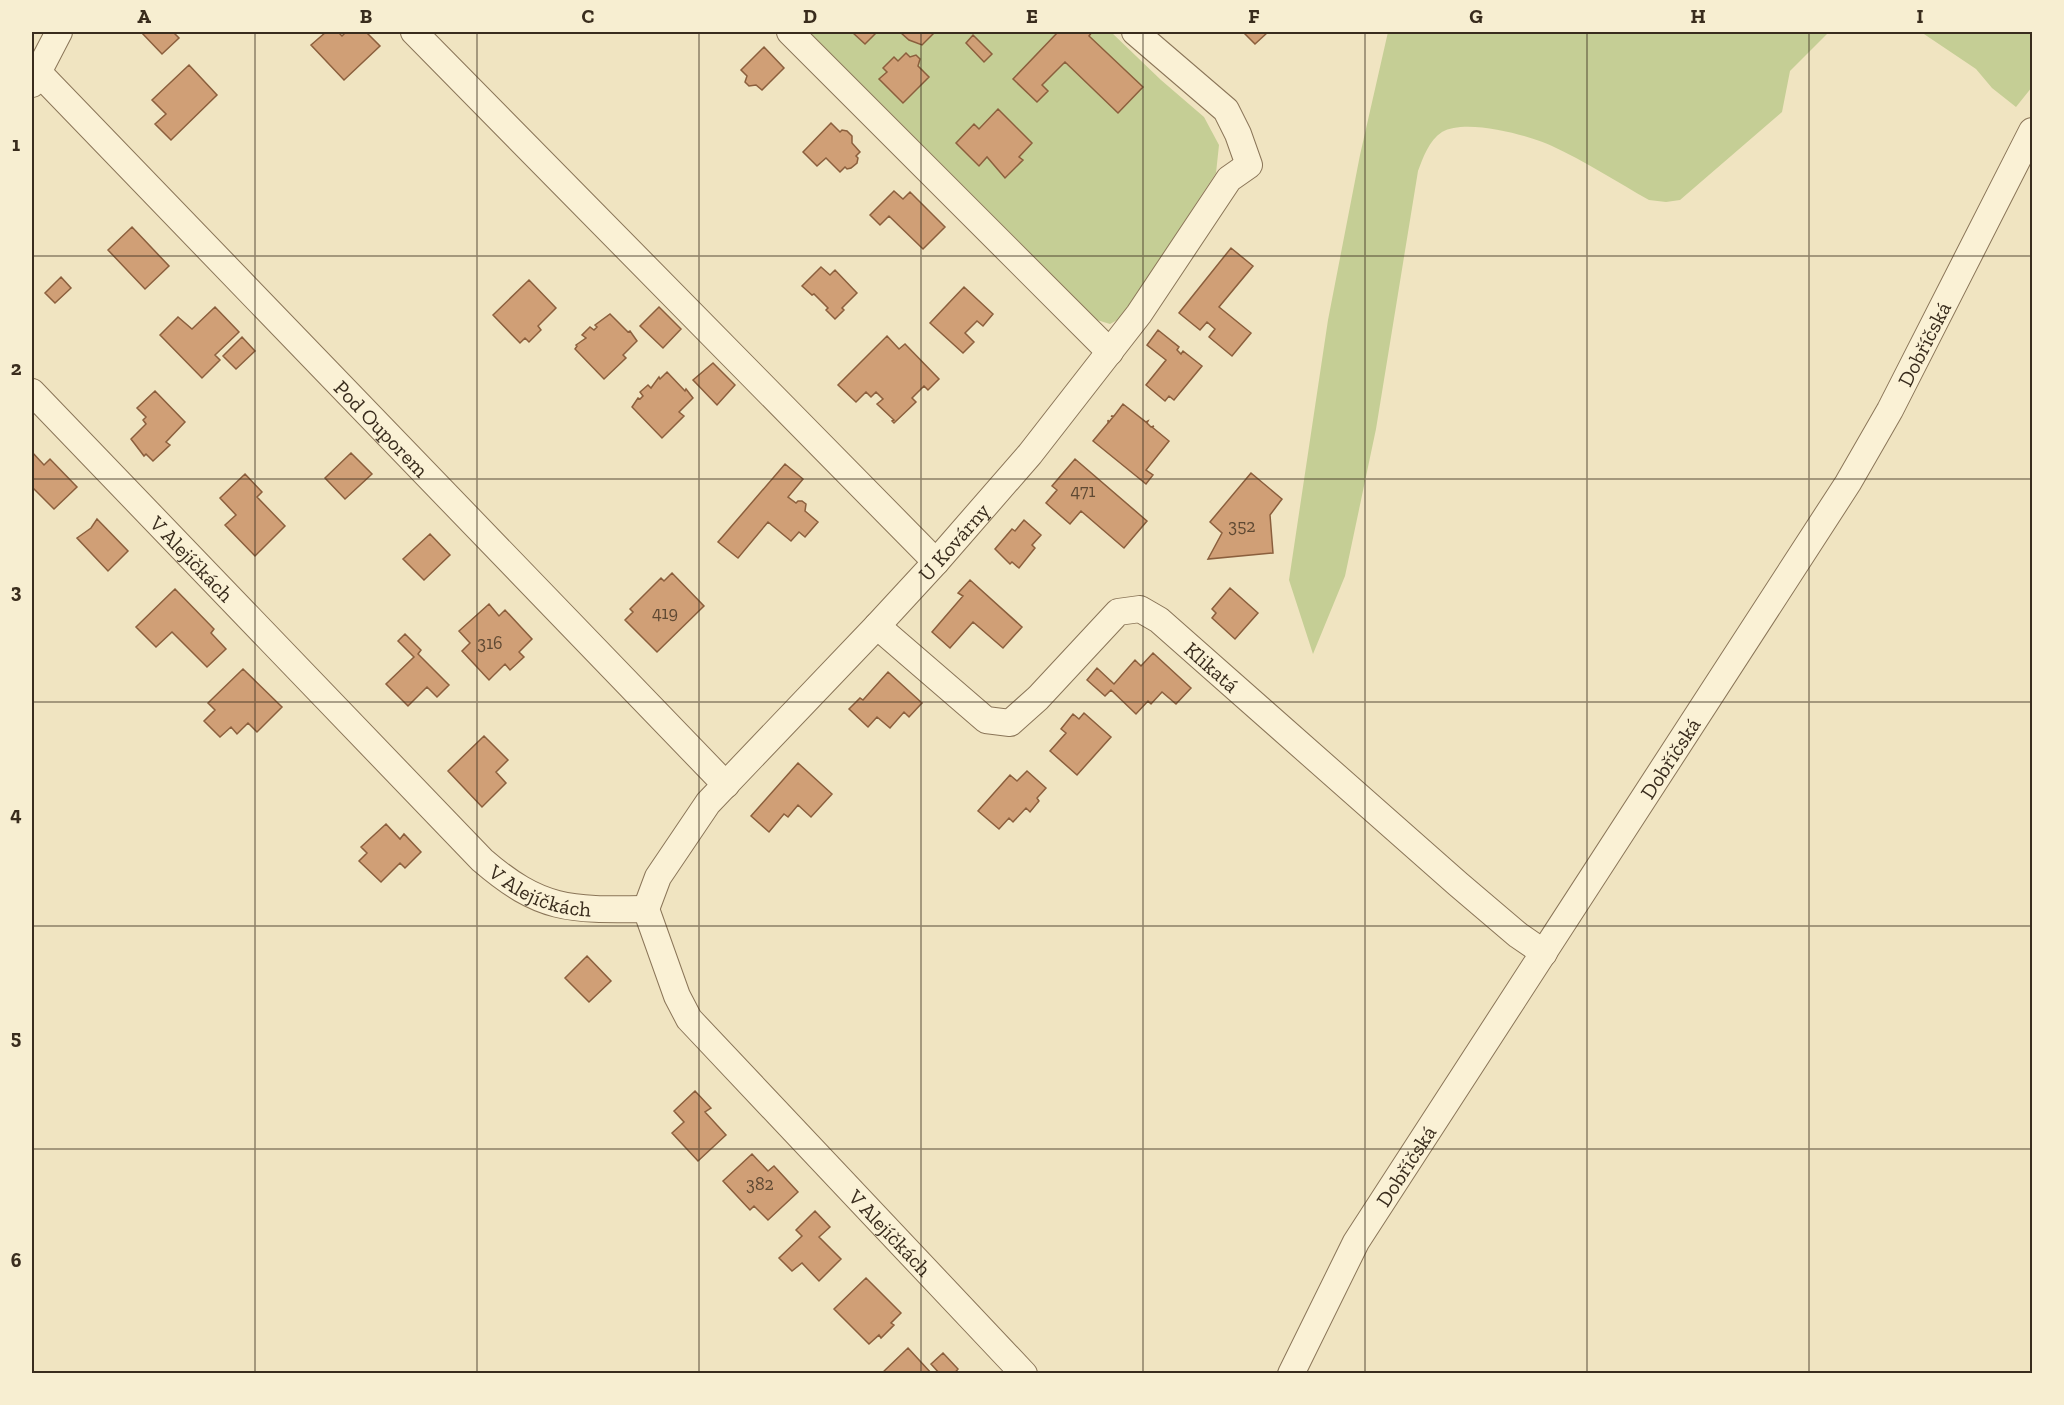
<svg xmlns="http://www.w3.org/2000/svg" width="2064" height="1405" font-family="'Zilla Slab',serif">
	<rect width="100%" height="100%" fill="#f0e4c1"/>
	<!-- green -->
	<path fill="#c5ce95" d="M 809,32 L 1111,32 L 1161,80 L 1204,117 L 1219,145 L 1216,173 L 1121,318 L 1110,324 L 1097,320 Z
		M 1388,32 L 1829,32 L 1790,71 L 1782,112 L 1680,200 L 1666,202 L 1649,200 C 1617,182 1585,161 1552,146 C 1528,135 1466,118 1442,132 C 1429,140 1423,158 1418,171 L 1376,429 L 1345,576 L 1313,654 L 1289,580 L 1328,320 L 1360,155 Z
		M 1921,32 L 2032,32 L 2032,87 L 2016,107 L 1992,88 L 1976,69 Z"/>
	<!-- building -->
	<path fill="#d09f76" stroke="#8b5f3d" stroke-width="1.5" d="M 141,32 L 173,32 L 179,38 L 162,54 Z
		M 326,32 L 338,32 L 342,36 L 346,32 L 366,32 L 380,46 L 344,80 L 311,45 Z
		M 852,32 L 877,32 L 865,44 Z
		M 900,32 L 935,32 L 922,45 L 909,40 Z
		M 1058,32 L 1092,32 L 1089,36 L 1143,87 L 1118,113 L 1065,62 L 1042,85 L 1048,91 L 1037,102 L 1013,79 Z
		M 1243,32 L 1268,32 L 1255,44 Z
		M 973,35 L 992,54 L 984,62 L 966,43 Z
		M 764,47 L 784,68 L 762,90 L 756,85 L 749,86 L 745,82 L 747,76 L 741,70 Z
		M 906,53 L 910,57 L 916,55 L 920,59 L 918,66 L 929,77 L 903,103 L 879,79 L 887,72 L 883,68 L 894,57 L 898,61 Z
		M 189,65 L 217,95 L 171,140 L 155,124 L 166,114 L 152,100 Z
		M 998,109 L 1032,143 L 1019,157 L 1023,160 L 1005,178 L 987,157 L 979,166 L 956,143 L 974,124 L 979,129 Z
		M 831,123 L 840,132 L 842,130 L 847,131 L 852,136 L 852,143 L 860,152 L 856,156 L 858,158 L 857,163 L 851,168 L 847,169 L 845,167 L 840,172 L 826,158 L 817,166 L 803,152 Z
		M 894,191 L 903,199 L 910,192 L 945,227 L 923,249 L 889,216 L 880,225 L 870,215 Z
		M 132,227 L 169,266 L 145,289 L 108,250 Z
		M 1231,248 L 1253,266 L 1219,307 L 1251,333 L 1232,356 L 1209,337 L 1215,329 L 1207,322 L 1200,330 L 1179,313 Z
		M 821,267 L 830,275 L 835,270 L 857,293 L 842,308 L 844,310 L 835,319 L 826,310 L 828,308 L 814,294 L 812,295 L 802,286 Z
		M 61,277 L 71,288 L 55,303 L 45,293 Z
		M 529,280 L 556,308 L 538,326 L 541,330 L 529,342 L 525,338 L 520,343 L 493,315 Z
		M 964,287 L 993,314 L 983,326 L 977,321 L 965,333 L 974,342 L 963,353 L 930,323 Z
		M 215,307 L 239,332 L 215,355 L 220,360 L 202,378 L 160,335 L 178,317 L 192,329 Z
		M 659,307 L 681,329 L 663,348 L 640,326 Z
		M 610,314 L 628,332 L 630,331 L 637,341 L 623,355 L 626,358 L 604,379 L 575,349 L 577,346 L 576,345 L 586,338 L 582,335 L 590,327 L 594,330 L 597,327 L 595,325 Z
		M 1158,330 L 1179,347 L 1177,350 L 1181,354 L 1183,351 L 1202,366 L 1174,400 L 1169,396 L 1165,401 L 1146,385 L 1166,360 L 1147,345 Z
		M 887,336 L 899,349 L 905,344 L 939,379 L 928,390 L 924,386 L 912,398 L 916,402 L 894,423 L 892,421 L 894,420 L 877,404 L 883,399 L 876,392 L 871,397 L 866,392 L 856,402 L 838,385 Z
		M 242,337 L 255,351 L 236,369 L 223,356 Z
		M 713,363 L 735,385 L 717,405 L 693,380 Z
		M 667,372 L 685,391 L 686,389 L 693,398 L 679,412 L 684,416 L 662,438 L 632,407 L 638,398 L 640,399 L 643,396 L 640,392 L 648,385 L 651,388 L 659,377 L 660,379 Z
		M 155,391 L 185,422 L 166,442 L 170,445 L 153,461 L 146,454 L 144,456 L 131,439 L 146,424 L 143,420 L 146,417 L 137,408 Z
		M 1123,404 L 1146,422 L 1148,421 L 1147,423 L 1151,427 L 1154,426 L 1152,427 L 1169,441 L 1146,470 L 1153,475 L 1146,484 L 1093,441 L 1108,423 L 1108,420 L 1109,422 L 1113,417 L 1111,416 L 1114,416 Z
		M 32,452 L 44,465 L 50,459 L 77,487 L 54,509 L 32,487 Z
		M 351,453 L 372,474 L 345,499 L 325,478 Z
		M 1075,459 L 1147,521 L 1124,548 L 1081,511 L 1070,524 L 1046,503 L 1057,490 L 1052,486 Z
		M 785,464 L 803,479 L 788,497 L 796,503 L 798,501 L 802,501 L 806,504 L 805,511 L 818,522 L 805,537 L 799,532 L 791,541 L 768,522 L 738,558 L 718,542 Z
		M 1251,473 L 1282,499 L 1270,515 L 1273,553 L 1208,559 L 1222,533 L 1210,522 Z
		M 245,474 L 262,492 L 257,497 L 285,526 L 255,556 L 225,525 L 236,515 L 220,498 Z
		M 97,519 L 128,551 L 108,571 L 77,538 L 91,528 Z
		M 1024,520 L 1041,535 L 1032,545 L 1035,548 L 1019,568 L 1012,562 L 1010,564 L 995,549 L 1012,529 L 1015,531 Z
		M 430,534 L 450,555 L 424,580 L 403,559 Z
		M 672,573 L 704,606 L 657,652 L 625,620 L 633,612 L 630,609 L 661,578 L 664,581 Z
		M 970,580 L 1022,627 L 1003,648 L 973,622 L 950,648 L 932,632 L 963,596 L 958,593 Z
		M 1230,588 L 1258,613 L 1235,639 L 1212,618 L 1216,613 L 1212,609 Z
		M 175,589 L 214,629 L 211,633 L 226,649 L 207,667 L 172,632 L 156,647 L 136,627 Z
		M 489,604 L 499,616 L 505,610 L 532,639 L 519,652 L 524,657 L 510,670 L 505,664 L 489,680 L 462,651 L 470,643 L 459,631 Z
		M 405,634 L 421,650 L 418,654 L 449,685 L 437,697 L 427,687 L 408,706 L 386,684 L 414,657 L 398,641 Z
		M 1153,653 L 1191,688 L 1176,704 L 1162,692 L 1151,704 L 1148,701 L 1136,714 L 1111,690 L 1105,696 L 1087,680 L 1097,668 L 1114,684 L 1135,660 L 1141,666 Z
		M 243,669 L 282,707 L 257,732 L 248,723 L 237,734 L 231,727 L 220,737 L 204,721 L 215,710 L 208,703 Z
		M 888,672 L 922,703 L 909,717 L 904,712 L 890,728 L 877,717 L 868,727 L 849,709 L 860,698 L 863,700 Z
		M 1084,713 L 1111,737 L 1077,775 L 1050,751 L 1066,733 L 1061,729 L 1073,714 L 1079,719 Z
		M 484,736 L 508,760 L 496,772 L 506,783 L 482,807 L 448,771 Z
		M 798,763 L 832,794 L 811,817 L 798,805 L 788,817 L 784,814 L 769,832 L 751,816 Z
		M 1027,771 L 1046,788 L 1037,798 L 1039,801 L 1030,812 L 1026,808 L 1013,822 L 1009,818 L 999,829 L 978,811 L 1010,775 L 1017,781 Z
		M 386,824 L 400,839 L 404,834 L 421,852 L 405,868 L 400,863 L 381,882 L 359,861 L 367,853 L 361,847 Z
		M 587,956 L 611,981 L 589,1002 L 565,978 Z
		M 695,1091 L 711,1108 L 705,1112 L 726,1135 L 698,1161 L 672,1133 L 684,1122 L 674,1111 Z
		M 752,1154 L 768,1171 L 774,1166 L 798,1192 L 768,1220 L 754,1206 L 750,1210 L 723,1181 Z
		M 815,1211 L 830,1227 L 819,1237 L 841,1259 L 819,1281 L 802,1263 L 792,1271 L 779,1258 L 802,1236 L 796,1230 Z
		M 866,1278 L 901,1313 L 891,1323 L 894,1325 L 881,1338 L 879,1335 L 869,1344 L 834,1309 Z
		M 908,1348 L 932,1374 L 881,1374 Z
		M 943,1353 L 958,1369 L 954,1374 L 940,1374 L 931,1364 Z"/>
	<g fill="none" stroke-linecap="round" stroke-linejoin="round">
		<defs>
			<g id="minor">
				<path d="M 414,32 L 936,562"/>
				<path d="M 790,32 L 1110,352"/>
				<path id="s1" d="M 38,72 L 726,785"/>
				<path d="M 32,84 L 59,32"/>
				<path id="s2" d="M 32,392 L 482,860 C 541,911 570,910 646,909 L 677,996 L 689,1019 L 1024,1374"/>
				<path id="s3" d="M 877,626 L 986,720 L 1010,723 L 1038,698 L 1118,612 L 1140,609 L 1159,620 L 1458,884 L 1518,935 L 1544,953"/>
				<path id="s4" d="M 646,909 L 658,877 L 708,803 L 877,626 L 936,562 L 1030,454 L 1139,314 L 1229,179 L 1249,165 L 1238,134 L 1226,110 L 1135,32"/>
				<path id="s5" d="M 1291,1374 L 1356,1242 L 1848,483 L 1890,410 L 2032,131"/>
			</g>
		</defs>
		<!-- minor casing -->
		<use href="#minor" stroke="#8a7558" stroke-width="28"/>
		<!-- minor -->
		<use href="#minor" stroke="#faf1d5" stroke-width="26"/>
	</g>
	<!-- grid -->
	<path fill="none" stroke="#392c1d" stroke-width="1.5" stroke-opacity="0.55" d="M 255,32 L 255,1374M 477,32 L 477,1374M 699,32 L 699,1374M 921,32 L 921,1374M 1143,32 L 1143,1374M 1365,32 L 1365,1374M 1587,32 L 1587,1374M 1809,32 L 1809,1374M 32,256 L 2032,256M 32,479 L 2032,479M 32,702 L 2032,702M 32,926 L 2032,926M 32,1149 L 2032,1149"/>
	<g text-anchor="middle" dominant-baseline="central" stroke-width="4.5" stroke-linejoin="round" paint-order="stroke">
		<!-- number labels -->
		<g font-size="18" fill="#5f4933">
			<text x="1083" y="491">471</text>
			<text x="1242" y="526">352</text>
			<text x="665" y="613">419</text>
			<text x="490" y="643">316</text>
			<text x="760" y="1184">382</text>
		</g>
		<!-- street labels -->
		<g font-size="21" fill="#392c1d" stroke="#f7eed1">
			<text stroke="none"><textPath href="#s5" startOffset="1210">Dobříčská</textPath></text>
			<text stroke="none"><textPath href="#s1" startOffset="495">Pod Ouporem</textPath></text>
			<text stroke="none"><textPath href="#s4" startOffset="482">U Kovárny</textPath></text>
			<text stroke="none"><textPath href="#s2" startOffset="231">V Alejíčkách</textPath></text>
			<text stroke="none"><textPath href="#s3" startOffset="438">Klikatá</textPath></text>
			<text stroke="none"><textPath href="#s5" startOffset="724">Dobříčská</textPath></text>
			<text stroke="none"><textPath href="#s2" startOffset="717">V Alejíčkách</textPath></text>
			<text stroke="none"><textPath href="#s5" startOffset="238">Dobříčská</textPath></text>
			<text stroke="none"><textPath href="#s2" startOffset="1238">V Alejíčkách</textPath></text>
		</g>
	</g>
	<!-- border -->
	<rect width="2064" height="1405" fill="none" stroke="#f7eed1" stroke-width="66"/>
	<rect x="33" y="33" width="1998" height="1339" fill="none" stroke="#392c1d" stroke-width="2"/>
	<g font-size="20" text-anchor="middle" font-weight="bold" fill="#392c1d">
		<text x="144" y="23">A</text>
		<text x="366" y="23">B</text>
		<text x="588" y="23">C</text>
		<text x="810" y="23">D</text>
		<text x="1032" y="23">E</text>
		<text x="1254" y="23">F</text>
		<text x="1476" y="23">G</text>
		<text x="1698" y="23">H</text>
		<text x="1920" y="23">I</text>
		<text x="16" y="151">1</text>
		<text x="16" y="375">2</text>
		<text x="16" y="598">3</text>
		<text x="16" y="821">4</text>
		<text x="16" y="1044">5</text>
		<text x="16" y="1267">6</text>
	</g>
</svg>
